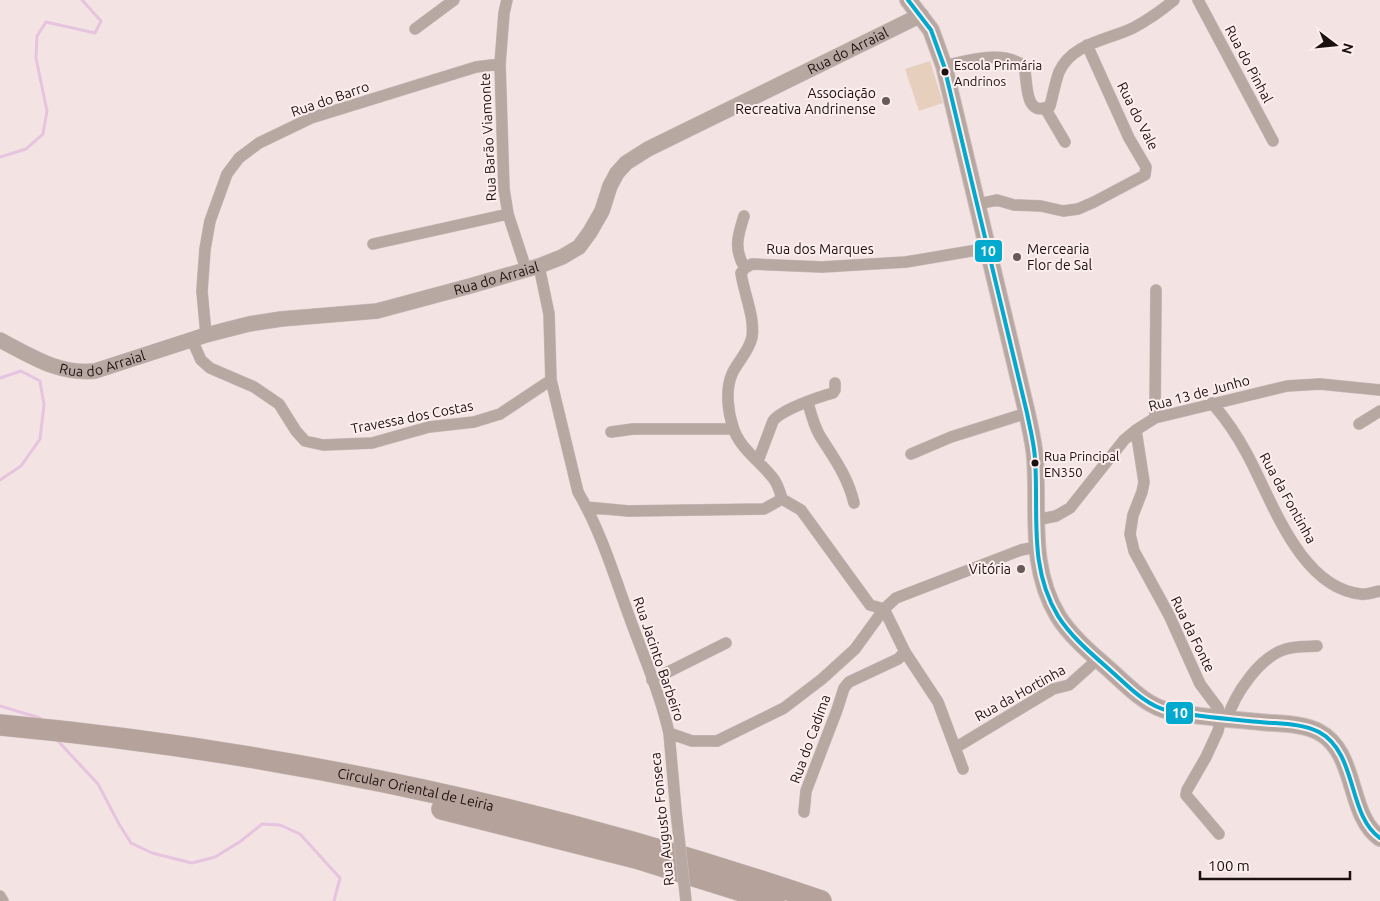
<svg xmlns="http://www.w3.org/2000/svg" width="1380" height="901" font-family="Ubuntu,sans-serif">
	<rect width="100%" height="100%" fill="#f4e3e3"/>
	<!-- pitch -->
	<path fill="#e7cfbe" d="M 930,61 L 943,103 L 919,111 L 905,69 Z"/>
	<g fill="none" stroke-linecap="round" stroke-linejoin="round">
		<!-- stream -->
		<path stroke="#e6c4df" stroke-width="3" d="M 0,157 L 26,149 L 43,134 L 47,111 L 36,58 L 37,36 L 46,22 L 95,33 L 101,21 L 82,0
			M 0,378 L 21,371 L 40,381 L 44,405 L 40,439 L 21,466 L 0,480
			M 0,706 L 40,718 L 42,721
			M 57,740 L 98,784 L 119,824 L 131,843 L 152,853 L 192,863 L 215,857 L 241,841 L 262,824 L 280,825 L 300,834 L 340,878 L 334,901"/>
		<defs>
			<path id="minor" d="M 507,0 L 504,13 L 500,64 L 504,189 L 508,214 L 526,269
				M 1198,0 L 1273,141
				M 415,29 L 454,0
				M 944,66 C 969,60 1003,50 1024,66 C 1028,80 1023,119 1050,106 C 1053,95 1055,83 1059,72 C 1072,43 1108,40 1133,28 C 1148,20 1161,11 1174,0
				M 1045,108 L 1065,142
				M 978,204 L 997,200 L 1014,205 L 1041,206 L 1063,211 L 1078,209 L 1094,202 L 1145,175 L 1146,167 L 1129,138 L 1087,45
				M 744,216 C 738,235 733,249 745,268
				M 373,244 L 508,214
				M 539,266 L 549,314 L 551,380 L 578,492 C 600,529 614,575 629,616 C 643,655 660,693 669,733 L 692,741 L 717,741 L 784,708 L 822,679 L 855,649 L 884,609 L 896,598 L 1021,550 L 1036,547
				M 206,335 L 202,291 L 205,249 L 210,221 L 227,174 L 239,158 L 259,143 L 311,118 L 476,67 L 500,64
				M 192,340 L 201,360 L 210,368 L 254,387 L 279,404 L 296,431 L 305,441 L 323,445 L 372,443 L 429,427 L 474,422 L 500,414 L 551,380
				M 808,403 C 811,414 814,426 820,436 C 834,458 848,477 854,503
				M 1212,403 C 1226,419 1237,435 1247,454 C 1272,500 1300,588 1361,594 C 1367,595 1374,592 1380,591
				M 1155,418 L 1156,290
				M 1359,424 L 1380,411
				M 1136,430 L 1144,482 L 1142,492 L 1133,515 L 1130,534 L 1134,551 L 1169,615 L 1200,684 L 1218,708 L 1221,718 L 1218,731 L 1206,757 L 1187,790 L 1186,795 L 1219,834
				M 611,432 L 633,429 L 733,429
				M 911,454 L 951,437 L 1027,413
				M 758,461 L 773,421 C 781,410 818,397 833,393 L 835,390 L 835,383
				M 782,499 L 801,510 L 870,605 L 884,609 L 905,652 L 938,702 L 963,769
				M 586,507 L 628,511 L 764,509 L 782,499 C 780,492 778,484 773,478 C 760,461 739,448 733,427 C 728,412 725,390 732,374 C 737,362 749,352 752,337 C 755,317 744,294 741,273 L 745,268 L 752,264 L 822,267 L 906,262 L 989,248
				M 1036,520 L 1056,516 L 1070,508 L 1124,440 L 1136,430 L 1155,418 L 1287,386 L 1320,384 L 1380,390
				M 652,680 L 726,643
				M 1227,719 C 1235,694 1259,657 1286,649 C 1296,646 1307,647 1317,646
				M 669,733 L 676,811
				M 955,748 L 1053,689 L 1069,685 L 1098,659
				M 804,812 L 806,791 L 837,710 L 844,688 L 849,682 L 898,659 L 905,652
				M 0,896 L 3,901"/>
			<g id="tertiary">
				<path id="s1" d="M 0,340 C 31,356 59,375 95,371 L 206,335 L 249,324 L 281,319 L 377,311 L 470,286 L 539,266 L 562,257 L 579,247 L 590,232 L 602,211 L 610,186 L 617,173 L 626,163 L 648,149 L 921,15"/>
			</g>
			<path id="secondary" d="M 908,0 L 931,30 L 944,66 L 1027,413 C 1030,428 1034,443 1035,458 C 1039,513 1028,566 1058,616 C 1071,637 1093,655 1111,671 C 1128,686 1146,706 1169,711 C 1199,717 1229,719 1260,722 C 1279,724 1302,723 1319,732 C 1358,753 1347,815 1380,838"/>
			<g id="motorway">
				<path id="s2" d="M 0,725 C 279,751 556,810 821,901"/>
				<path d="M 442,809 L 636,858 L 774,901"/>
			</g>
		</defs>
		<!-- minor casing -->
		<use href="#minor" stroke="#cbbfbf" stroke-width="12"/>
		<!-- tertiary casing -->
		<use href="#tertiary" stroke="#cbbfbf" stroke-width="16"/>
		<!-- secondary casing -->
		<use href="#secondary" stroke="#cbbfbf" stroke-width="18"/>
		<!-- motorway casing -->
		<use href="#motorway" stroke="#cbbfbf" stroke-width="22"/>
		<!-- minor -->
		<use href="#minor" stroke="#b7a8a2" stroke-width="11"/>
		<!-- tertiary -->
		<use href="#tertiary" stroke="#b7a8a2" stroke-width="15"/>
		<!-- secondary -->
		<use href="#secondary" stroke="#b8a7a1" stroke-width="16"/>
		<!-- motorway -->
		<use href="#motorway" stroke="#b4a29b" stroke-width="21"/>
		<defs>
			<path id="minor-bridge" d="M 676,811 L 686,901"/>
		</defs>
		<!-- minor-bridge casing -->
		<use href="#minor-bridge" stroke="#cbbfbf" stroke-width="12" stroke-linecap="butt"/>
		<!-- minor-bridge -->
		<use href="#minor-bridge" stroke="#b7a8a2" stroke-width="11"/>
		<defs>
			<path id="bus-1" d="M 908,0 L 931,30 L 944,66 L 1027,413 C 1030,428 1034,443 1035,458 C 1039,513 1028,566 1058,616 C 1071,637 1093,655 1111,671 C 1128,686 1146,706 1169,711 C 1199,717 1229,719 1260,722 C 1279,724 1302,723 1319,732 C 1358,753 1347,815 1380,838"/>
		</defs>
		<!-- bus-1 casing -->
		<use href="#bus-1" stroke="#fdeeee" stroke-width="8"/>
		<!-- bus-1 -->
		<use href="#bus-1" stroke="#00a9ce" stroke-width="4"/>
	</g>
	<!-- markers -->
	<g fill="#1c1010" stroke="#fdeeee" stroke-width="2">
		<circle cx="945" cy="72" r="4.5"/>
		<circle cx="1035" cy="463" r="4.5"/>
	</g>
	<g fill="#685a5a" stroke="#fdeeee" stroke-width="2">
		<circle cx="886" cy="101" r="5"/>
		<circle cx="1017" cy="257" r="5"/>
		<circle cx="1021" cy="569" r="5"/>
	</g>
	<g text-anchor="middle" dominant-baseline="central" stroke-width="4" stroke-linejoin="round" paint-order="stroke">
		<!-- bus labels -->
		<g font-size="13" fill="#1c1010" stroke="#fdeeee" text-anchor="start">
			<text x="954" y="65">Escola Primária<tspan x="954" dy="16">Andrinos</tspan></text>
			<text x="1044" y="456">Rua Principal<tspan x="1044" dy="16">EN350</tspan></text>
		</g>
		<!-- street labels -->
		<g font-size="14" fill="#1c1010" stroke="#fdeeee">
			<text stroke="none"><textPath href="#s1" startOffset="950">Rua do Arraial</textPath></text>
			<text transform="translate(1249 64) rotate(62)">Rua do Pinhal</text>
			<text transform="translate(330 99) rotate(-19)">Rua do Barro</text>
			<text transform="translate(1138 116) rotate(63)">Rua do Vale</text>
			<text transform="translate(488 137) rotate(-93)">Rua Barão Viamonte</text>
			<text x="820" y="249">Rua dos Marques</text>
			<text stroke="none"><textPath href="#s1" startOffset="515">Rua do Arraial</textPath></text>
			<text stroke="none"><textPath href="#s1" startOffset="110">Rua do Arraial</textPath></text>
			<text transform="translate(1199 393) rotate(-15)">Rua 13 de Junho</text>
			<text transform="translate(412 417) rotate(-11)">Travessa dos Costas</text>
			<text transform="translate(1288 498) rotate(61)">Rua da Fontinha</text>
			<text transform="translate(1193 634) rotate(64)">Rua da Fonte</text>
			<text transform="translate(659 659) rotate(71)">Rua Jacinto Barbeiro</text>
			<text transform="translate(1020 693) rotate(-29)">Rua da Hortinha</text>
			<text transform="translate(810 739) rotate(-70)">Rua do Cadima</text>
			<text stroke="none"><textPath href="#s2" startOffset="421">Circular Oriental de Leiria</textPath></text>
			<text transform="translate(662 819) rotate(-96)">Rua Augusto Fonseca</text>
		</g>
		<!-- poi labels -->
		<g font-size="14" fill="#1c1010" stroke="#fdeeee" text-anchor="end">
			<text x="876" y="93">Associação<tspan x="876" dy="16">Recreativa Andrinense</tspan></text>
			<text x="1027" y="249" text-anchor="start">Mercearia<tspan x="1027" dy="16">Flor de Sal</tspan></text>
			<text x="1011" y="569">Vitória</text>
		</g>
	</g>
	<g stroke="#fdeeee" stroke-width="2">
		<rect x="974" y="239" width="29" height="24" rx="5" fill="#00a9ce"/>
		<rect x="1165" y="701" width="29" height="24" rx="5" fill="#00a9ce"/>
	</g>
	<g font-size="14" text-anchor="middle" font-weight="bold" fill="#fff">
		<text x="988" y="256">10</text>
		<text x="1180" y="718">10</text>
	</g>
	<!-- north arrow -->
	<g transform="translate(1335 45) rotate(106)" stroke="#fdeeee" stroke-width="4" paint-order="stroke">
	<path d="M0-4L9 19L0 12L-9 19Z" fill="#1c1010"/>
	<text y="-8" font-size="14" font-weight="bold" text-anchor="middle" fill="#1c1010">N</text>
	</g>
	<!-- scale -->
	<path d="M1200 871v8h150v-8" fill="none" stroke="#1c1010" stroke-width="2.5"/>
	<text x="1208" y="871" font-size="15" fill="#1c1010" stroke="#fdeeee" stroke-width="4" paint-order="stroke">100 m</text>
</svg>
